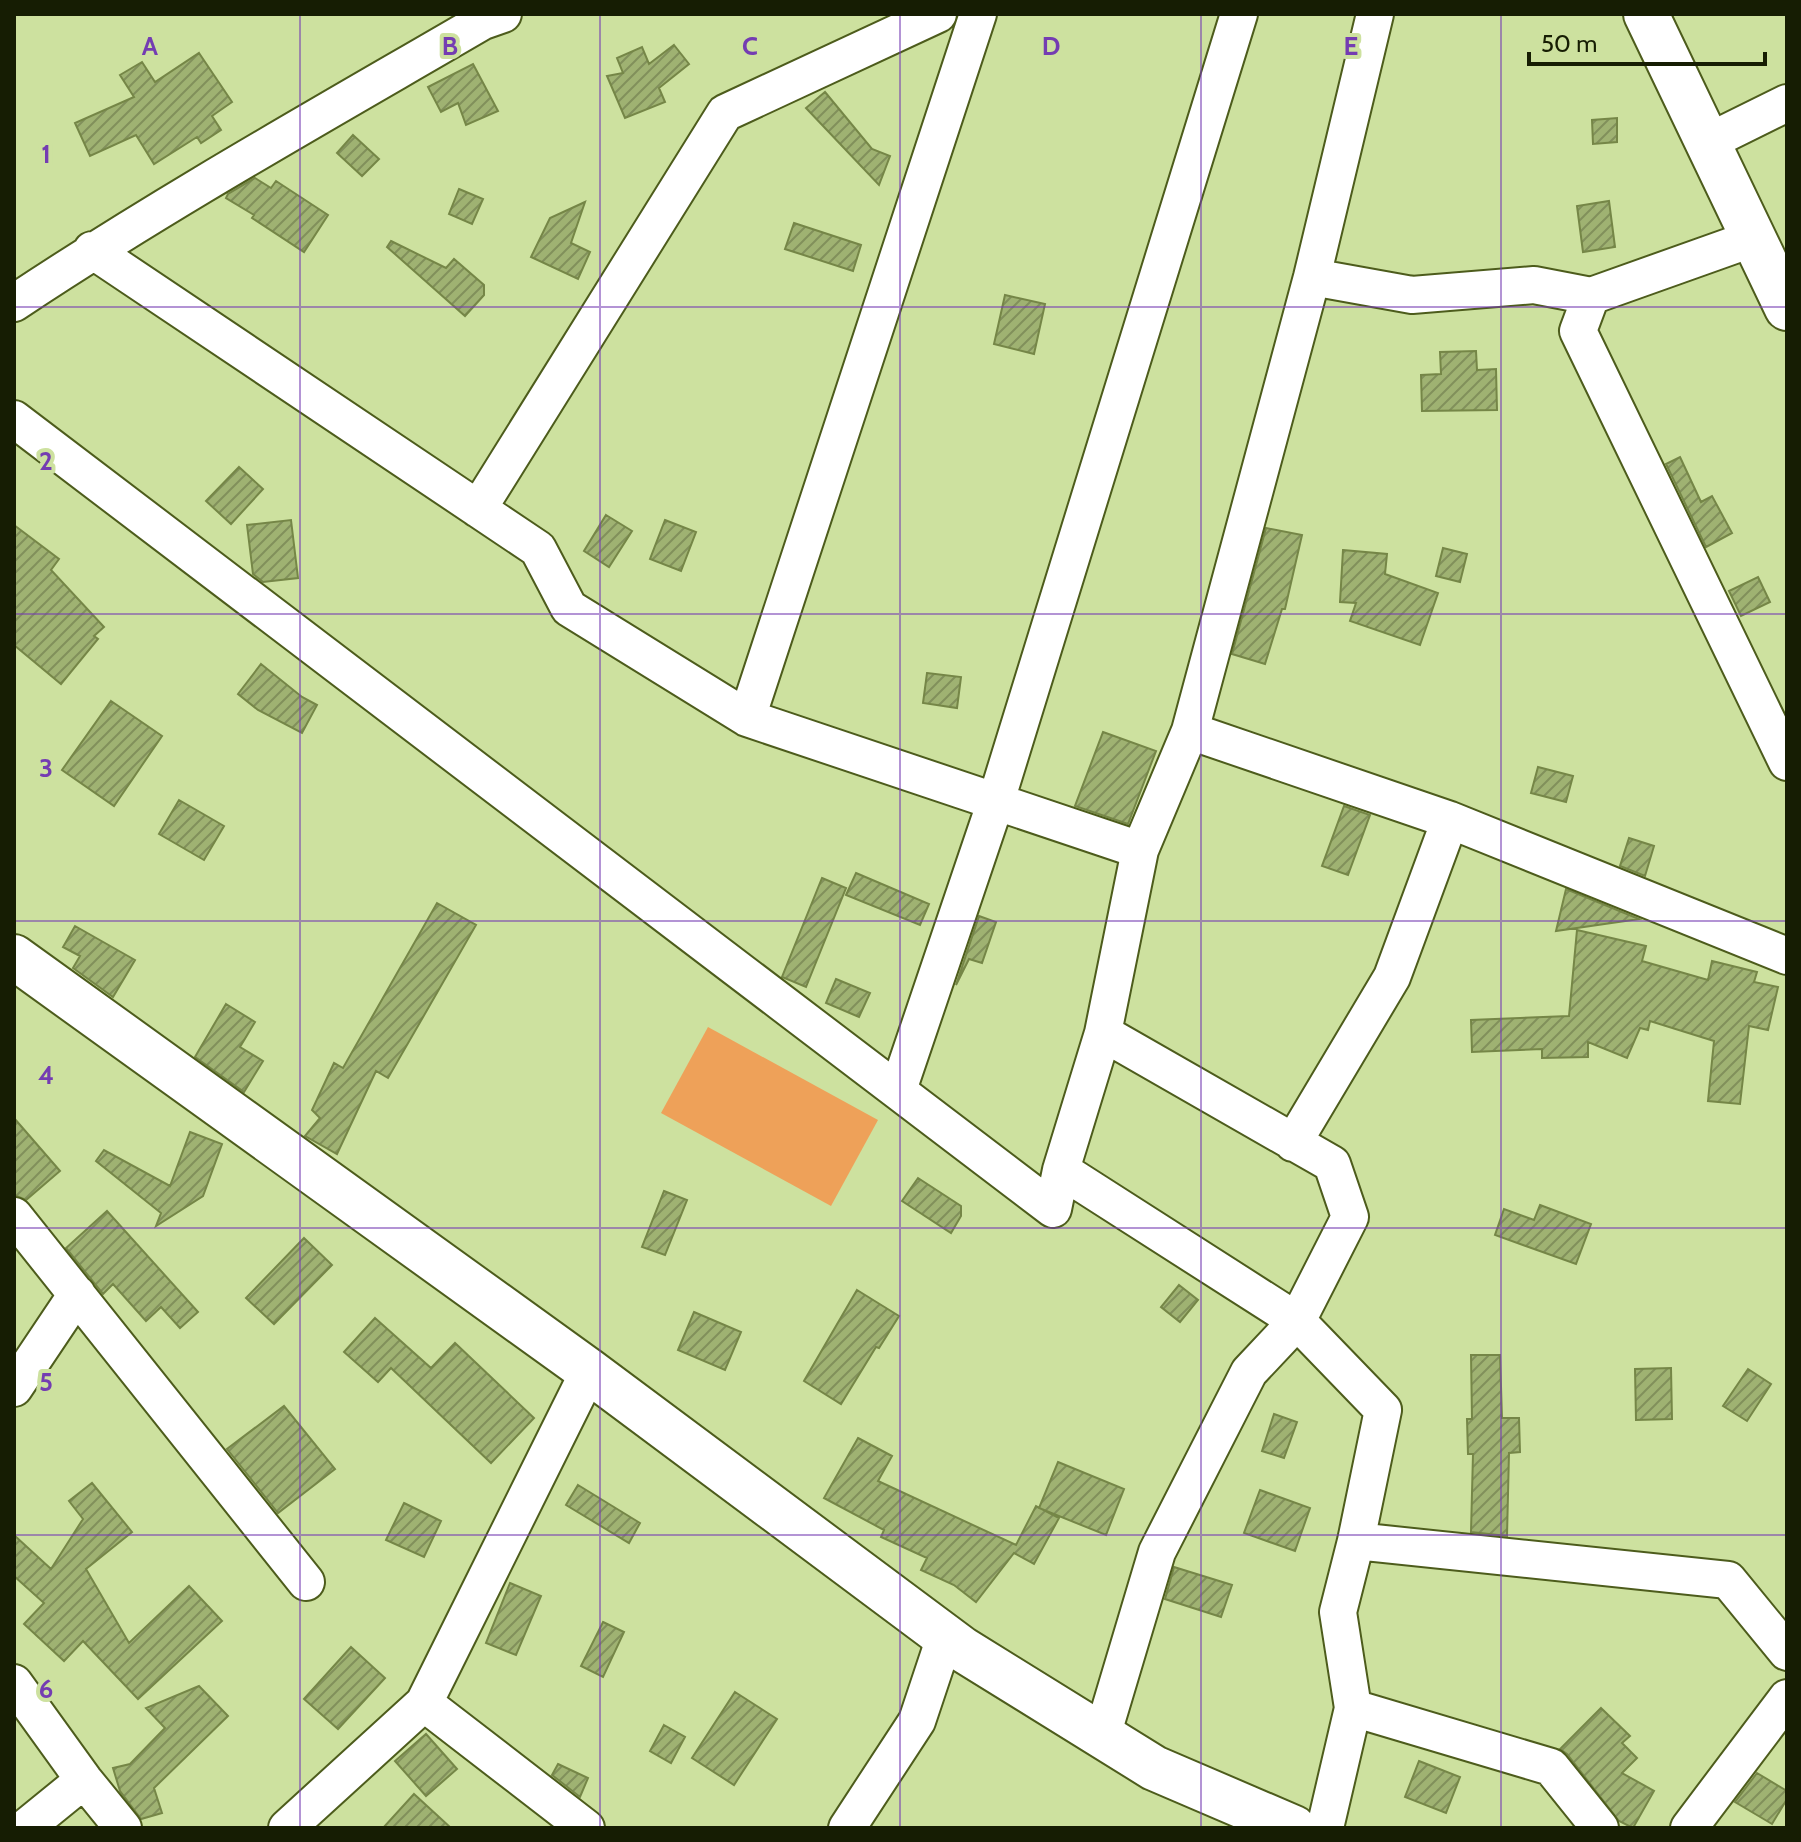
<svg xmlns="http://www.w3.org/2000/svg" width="1801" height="1842" font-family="Cabin,sans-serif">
	<defs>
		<pattern id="building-hatch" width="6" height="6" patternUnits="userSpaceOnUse" patternTransform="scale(2)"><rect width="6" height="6" fill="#9fb272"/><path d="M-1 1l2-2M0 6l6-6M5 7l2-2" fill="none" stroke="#81905b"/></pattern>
	</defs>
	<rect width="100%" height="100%" fill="#cde19f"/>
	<!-- green -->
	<path fill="#eea159" d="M 708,1027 L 878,1120 L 831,1206 L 661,1113 Z"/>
	<!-- building -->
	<path fill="url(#building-hatch)" stroke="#758647" stroke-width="2" d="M 674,45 L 689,64 L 659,88 L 665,102 L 625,118 L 607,76 L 623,73 L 617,58 L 642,47 L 649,64 Z
		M 199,53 L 232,102 L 212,116 L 221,130 L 201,143 L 197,137 L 154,164 L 136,135 L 90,156 L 75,123 L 134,97 L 120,75 L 142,62 L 155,82 Z
		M 473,64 L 498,111 L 466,125 L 458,103 L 441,112 L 428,87 Z
		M 825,92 L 872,149 L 890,156 L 879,185 L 806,108 Z
		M 1617,118 L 1617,142 L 1593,144 L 1592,120 Z
		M 353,135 L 379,159 L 362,176 L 337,153 Z
		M 255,178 L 271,188 L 276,181 L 328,215 L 304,252 L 252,218 L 254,215 L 226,198 L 228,194 Z
		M 459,189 L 483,199 L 472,224 L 449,214 Z
		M 1609,201 L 1615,247 L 1583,252 L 1577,206 Z
		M 585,202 L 571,243 L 590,252 L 578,279 L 531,257 L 550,218 Z
		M 794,223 L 861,245 L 853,271 L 785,249 Z
		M 391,241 L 446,268 L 454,259 L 484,285 L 484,295 L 465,316 L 387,247 Z
		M 1005,295 L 1045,304 L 1034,354 L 994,344 Z
		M 1476,351 L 1477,370 L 1496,369 L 1497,410 L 1422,411 L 1421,375 L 1441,374 L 1440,352 Z
		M 1680,457 L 1701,502 L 1712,496 L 1732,533 L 1706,547 L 1666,464 Z
		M 239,467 L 263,489 L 231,524 L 206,501 Z
		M 606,515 L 632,531 L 609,567 L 584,551 Z
		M 291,520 L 298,578 L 263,582 L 253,574 L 247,525 Z
		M 665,520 L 696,532 L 681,571 L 650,559 Z
		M 14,525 L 59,559 L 51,570 L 104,627 L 94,636 L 98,639 L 61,684 L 14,645 Z
		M 1266,528 L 1302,535 L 1285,609 L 1282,609 L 1265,664 L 1232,654 Z
		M 1443,548 L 1467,554 L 1460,582 L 1436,576 Z
		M 1343,550 L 1387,554 L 1385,574 L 1438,593 L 1420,645 L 1350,621 L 1356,603 L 1340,602 Z
		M 1758,577 L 1770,602 L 1741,616 L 1729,591 Z
		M 261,664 L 302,697 L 317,705 L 302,733 L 258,710 L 238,694 Z
		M 927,673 L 961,677 L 957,708 L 923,703 Z
		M 111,701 L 162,736 L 114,806 L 62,770 Z
		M 1103,732 L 1156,751 L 1128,824 L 1075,806 Z
		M 1538,767 L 1573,776 L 1566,802 L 1531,793 Z
		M 179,800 L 224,826 L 204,860 L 159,834 Z
		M 1344,806 L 1370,815 L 1348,875 L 1322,866 Z
		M 1629,838 L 1654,846 L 1645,876 L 1620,866 Z
		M 856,873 L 929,904 L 920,925 L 846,895 Z
		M 822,878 L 846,888 L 806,987 L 782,977 Z
		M 1566,889 L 1639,919 L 1556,931 Z
		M 437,903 L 476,925 L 388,1078 L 376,1071 L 337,1154 L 305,1136 L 320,1118 L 312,1110 L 334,1063 L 343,1068 Z
		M 979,916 L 996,922 L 982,963 L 969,959 L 956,985 Z
		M 75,926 L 135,960 L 113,997 L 73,968 L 80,956 L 63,947 Z
		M 1577,930 L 1646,946 L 1642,961 L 1708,980 L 1712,961 L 1757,972 L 1754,982 L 1778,987 L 1768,1030 L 1749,1026 L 1740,1104 L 1708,1101 L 1714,1041 L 1650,1021 L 1648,1030 L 1640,1028 L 1627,1058 L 1588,1042 L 1588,1057 L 1542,1058 L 1542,1049 L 1472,1052 L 1471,1020 L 1569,1016 Z
		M 836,979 L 870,993 L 859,1017 L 826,1003 Z
		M 226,1004 L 255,1022 L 240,1047 L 263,1061 L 244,1092 L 195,1057 Z
		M 14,1118 L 60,1171 L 26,1200 L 14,1195 Z
		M 190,1132 L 222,1144 L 203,1196 L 156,1226 L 161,1213 L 96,1161 L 104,1150 L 170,1186 Z
		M 918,1178 L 961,1206 L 961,1216 L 951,1233 L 902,1201 Z
		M 664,1191 L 687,1200 L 665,1255 L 642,1247 Z
		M 1540,1205 L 1591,1224 L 1576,1264 L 1495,1235 L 1504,1209 L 1534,1220 Z
		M 107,1211 L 198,1312 L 180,1328 L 161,1307 L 146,1321 L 113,1284 L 103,1294 L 66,1248 Z
		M 304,1238 L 332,1265 L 274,1324 L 246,1298 Z
		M 1179,1285 L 1198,1300 L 1180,1322 L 1161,1307 Z
		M 857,1290 L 899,1316 L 879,1348 L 876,1347 L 841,1404 L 804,1381 Z
		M 694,1312 L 741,1332 L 725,1370 L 678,1350 Z
		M 375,1318 L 431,1368 L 455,1343 L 534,1418 L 491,1463 L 391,1368 L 378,1382 L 344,1352 Z
		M 1471,1355 L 1500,1355 L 1502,1418 L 1519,1418 L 1520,1452 L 1509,1453 L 1507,1536 L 1471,1532 L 1473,1454 L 1468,1454 L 1467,1419 L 1472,1419 Z
		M 1671,1368 L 1672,1419 L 1636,1420 L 1635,1369 Z
		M 1748,1369 L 1771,1384 L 1747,1421 L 1723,1406 Z
		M 284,1406 L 335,1469 L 278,1513 L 227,1449 Z
		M 1274,1414 L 1297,1422 L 1284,1458 L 1262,1451 Z
		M 858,1438 L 892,1456 L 878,1481 L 1016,1545 L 1036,1506 L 1059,1518 L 1034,1564 L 1014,1553 L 976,1602 L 954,1585 L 921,1570 L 927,1558 L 881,1537 L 884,1530 L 824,1498 Z
		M 1058,1462 L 1124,1489 L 1106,1535 L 1039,1508 Z
		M 92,1483 L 132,1532 L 86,1569 L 129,1643 L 189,1586 L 222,1621 L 138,1699 L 83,1641 L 64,1661 L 24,1624 L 44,1603 L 14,1576 L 14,1535 L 51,1569 L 83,1519 L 69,1501 Z
		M 578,1485 L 640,1523 L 629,1543 L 566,1505 Z
		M 1260,1490 L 1310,1508 L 1295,1551 L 1244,1533 Z
		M 404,1503 L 441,1521 L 424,1557 L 386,1540 Z
		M 1174,1567 L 1232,1585 L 1221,1617 L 1165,1599 Z
		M 510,1583 L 541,1596 L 516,1655 L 486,1643 Z
		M 603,1622 L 624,1632 L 603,1677 L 581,1666 Z
		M 351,1647 L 385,1678 L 338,1729 L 304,1699 Z
		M 199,1686 L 228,1716 L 154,1788 L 162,1813 L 141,1819 L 120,1791 L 113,1768 L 130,1764 L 165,1728 L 146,1708 Z
		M 735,1692 L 777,1719 L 734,1785 L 692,1758 Z
		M 1601,1708 L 1630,1736 L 1622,1743 L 1637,1758 L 1622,1773 L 1654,1791 L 1633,1828 L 1619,1821 L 1567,1754 L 1560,1749 Z
		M 664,1725 L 685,1737 L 671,1763 L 650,1751 Z
		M 426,1734 L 457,1769 L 426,1796 L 395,1761 Z
		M 1419,1761 L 1460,1777 L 1446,1813 L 1405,1797 Z
		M 558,1764 L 588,1778 L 580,1797 L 552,1775 Z
		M 1757,1773 L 1787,1791 L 1787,1799 L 1772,1824 L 1735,1802 Z
		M 414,1794 L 451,1828 L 383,1828 Z"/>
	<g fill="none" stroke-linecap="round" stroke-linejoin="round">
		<defs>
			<path id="minor" d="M 1708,142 L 1787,103
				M 92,250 L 538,549 L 569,608 L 747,718 L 1140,850
				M 1312,277 L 1412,295 L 1534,285 L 1591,296 L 1754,238
				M 1591,296 L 1578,331 L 1787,762
				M 14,303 C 166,202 325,113 483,21 L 503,14
				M 14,419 L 1053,1209 L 1061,1170 L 1103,1033 L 1140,850 L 1190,731 L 1312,277 L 1375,14
				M 478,509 L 725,113 L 938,14
				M 747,718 L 978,14
				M 1190,731 L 1450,820 L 1787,956
				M 898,1090 L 996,801 L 1239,14
				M 1293,1143 L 1392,977 L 1450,820
				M 1061,1170 L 1297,1321 L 1383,1410 L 1356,1541 L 1338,1612 L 1353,1708 L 1325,1828
				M 14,1216 L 306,1582
				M 14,1388 L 77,1294
				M 1356,1541 L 1728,1580 L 1787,1652
				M 14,1683 L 84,1780 L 123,1828
				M 424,1703 L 586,1828
				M 1353,1708 L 1551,1767 L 1600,1828
				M 1102,1736 L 1157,1552 L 1249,1372 L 1297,1321 L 1350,1217 L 1332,1164 L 1103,1033
				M 25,1828 L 84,1780
				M 287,1828 L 424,1703 L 589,1371
				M 847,1828 L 917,1721 L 945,1637
				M 1689,1828 L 1787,1698"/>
			<path id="tertiary" d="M 1646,14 L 1787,308
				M 14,957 L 589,1371 L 962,1649 L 1154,1768 L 1294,1828"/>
		</defs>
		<!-- minor casing -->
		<use href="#minor" stroke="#4d5c1c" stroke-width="40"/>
		<!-- tertiary casing -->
		<use href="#tertiary" stroke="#4d5c1c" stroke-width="48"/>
		<!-- minor -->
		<use href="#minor" stroke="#fff" stroke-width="36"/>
		<!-- tertiary -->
		<use href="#tertiary" stroke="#fff" stroke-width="44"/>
	</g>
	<!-- grid -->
	<path fill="none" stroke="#743cb2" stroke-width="2" stroke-opacity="0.55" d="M 300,14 L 300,1828M 600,14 L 600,1828M 900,14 L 900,1828M 1201,14 L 1201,1828M 1501,14 L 1501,1828M 14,307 L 1787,307M 14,614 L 1787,614M 14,921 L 1787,921M 14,1228 L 1787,1228M 14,1535 L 1787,1535"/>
	<g font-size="26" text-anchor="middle" font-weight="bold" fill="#743cb2" stroke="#cde19f" stroke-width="8" stroke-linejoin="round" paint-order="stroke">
		<text x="150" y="55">A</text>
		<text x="450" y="55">B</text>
		<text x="750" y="55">C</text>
		<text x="1051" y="55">D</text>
		<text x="1351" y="55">E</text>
		<text x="46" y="163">1</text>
		<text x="46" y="470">2</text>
		<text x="46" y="777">3</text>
		<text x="46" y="1084">4</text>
		<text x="46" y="1391">5</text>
		<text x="46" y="1698">6</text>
	</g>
	<!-- border -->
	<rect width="1801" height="1842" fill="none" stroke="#161d03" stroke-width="32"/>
	<!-- scale -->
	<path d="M1529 52v12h236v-12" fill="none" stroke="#161d03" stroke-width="4"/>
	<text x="1541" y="52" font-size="24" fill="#161d03" stroke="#cde19f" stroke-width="6" paint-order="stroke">50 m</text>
</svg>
